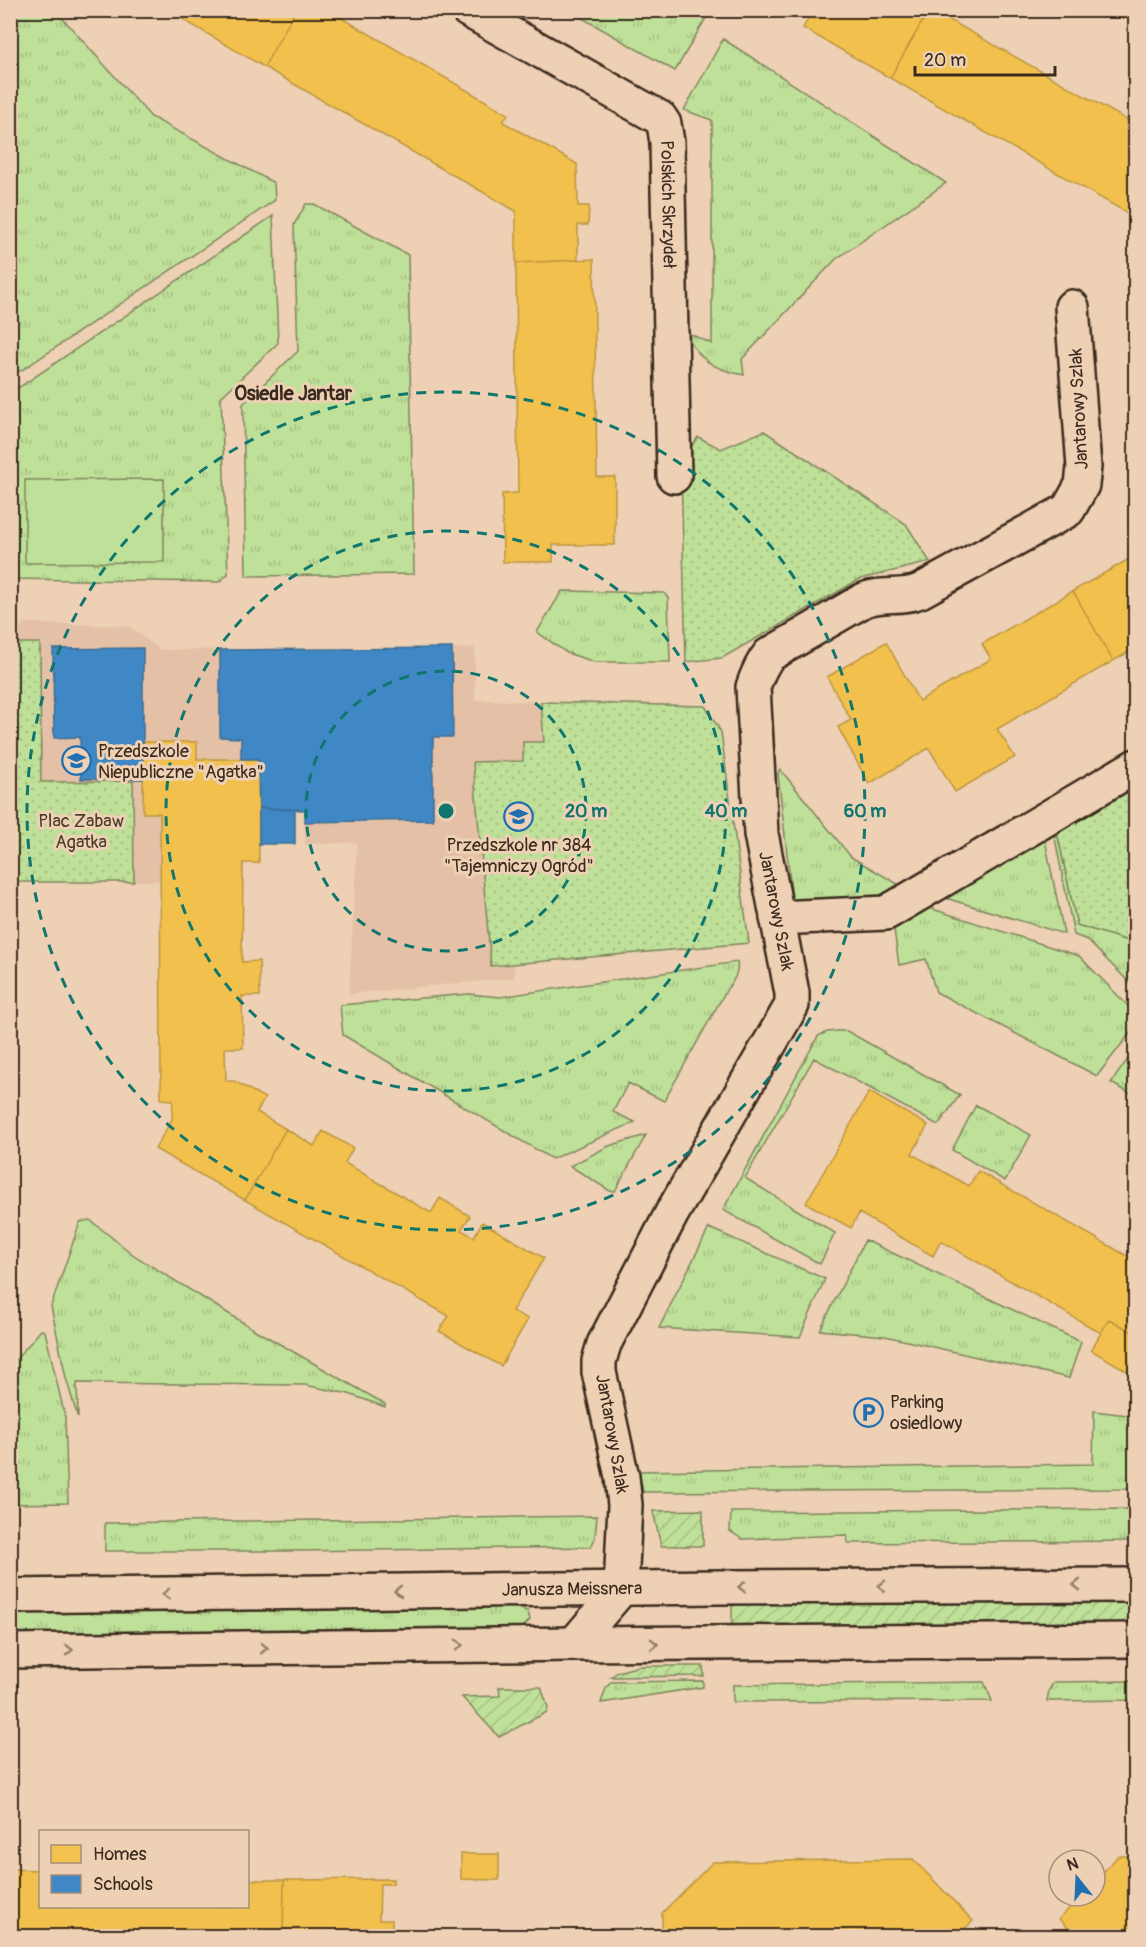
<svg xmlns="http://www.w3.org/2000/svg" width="1146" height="1947" font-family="Pangolin,sans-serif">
	<defs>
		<pattern id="grass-tufts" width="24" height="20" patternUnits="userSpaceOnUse" patternTransform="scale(1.5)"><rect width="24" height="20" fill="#bfe099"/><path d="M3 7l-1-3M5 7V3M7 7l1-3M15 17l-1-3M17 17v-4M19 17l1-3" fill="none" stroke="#a5c083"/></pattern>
		<pattern id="park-dots" width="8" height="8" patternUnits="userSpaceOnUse" patternTransform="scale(1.5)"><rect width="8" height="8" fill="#bfe099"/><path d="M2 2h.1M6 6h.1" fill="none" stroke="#a5c083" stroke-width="1.8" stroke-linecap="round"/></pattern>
		<pattern id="garden-furrows" width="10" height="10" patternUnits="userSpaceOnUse" patternTransform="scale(1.5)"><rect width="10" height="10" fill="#bfe099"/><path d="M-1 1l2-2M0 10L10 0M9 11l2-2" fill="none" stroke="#a5c083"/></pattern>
	</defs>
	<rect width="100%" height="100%" fill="#eed0b4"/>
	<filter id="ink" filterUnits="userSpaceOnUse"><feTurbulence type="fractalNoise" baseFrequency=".0167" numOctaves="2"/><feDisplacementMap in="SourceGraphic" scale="12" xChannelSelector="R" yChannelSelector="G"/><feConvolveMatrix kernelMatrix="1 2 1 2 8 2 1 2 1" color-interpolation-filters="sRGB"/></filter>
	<g filter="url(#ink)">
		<!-- built -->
		<path fill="#e4c1a6" d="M 25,623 L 129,626 L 160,650 L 475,648 L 475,700 L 705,706 L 721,732 L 749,943 L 514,963 L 514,978 L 349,994 L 357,843 L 305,844 L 304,810 L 259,808 L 258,759 L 197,759 L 197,742 L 143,813 L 160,813 L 160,881 L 11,882 L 11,638 Z"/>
		<!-- grass -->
		<path fill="url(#grass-tufts)" stroke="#7d855c" stroke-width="1.5" d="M 10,11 L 56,11 L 151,117 L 274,183 L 275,200 L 22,370 L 11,373 Z
			M 570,11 L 710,11 L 675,71 Z
			M 723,39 L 946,183 L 836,259 L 742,359 L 744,375 C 712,369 699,360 684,331 L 712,344 L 712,120 L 684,110 Z
			M 306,204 L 314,204 L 408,255 L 414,574 L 246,576 L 243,404 L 298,351 L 294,225 Z
			M 273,216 L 278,343 L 221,397 L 228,574 L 219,582 L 11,579 L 11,393 Z
			M 562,591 L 664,593 L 668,598 L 670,662 L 595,662 L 567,653 L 537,632 Z
			M 780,769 L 851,857 L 908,890 L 887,903 L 793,907 L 778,774 Z
			M 1056,827 L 1077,925 L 1135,943 L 1135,988 L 1087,940 L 1074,935 L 1053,828 Z
			M 1044,835 L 1064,934 L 939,896 Z
			M 920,905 L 1079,956 L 1135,1013 L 1135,1027 L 1097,1076 L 936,992 L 926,959 L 899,965 L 894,929 L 897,921 Z
			M 737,962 C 739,971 734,982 727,989 L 664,1101 L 628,1083 L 613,1112 L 635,1122 L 552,1159 L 343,1035 L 340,1005 L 469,994 L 500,997 Z
			M 838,1031 L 847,1031 L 960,1095 L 938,1125 L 814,1058 L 745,1178 L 835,1233 L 820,1264 L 723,1210 L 818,1036 L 827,1032 Z
			M 1135,1049 L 1135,1096 L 1111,1083 Z
			M 976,1105 L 1031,1135 L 1005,1181 L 952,1150 Z
			M 646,1135 L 615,1191 L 610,1191 L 570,1166 L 609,1146 Z
			M 90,1220 L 135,1256 L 255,1330 L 385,1404 L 385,1407 L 349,1394 L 305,1385 L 77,1383 L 78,1418 L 66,1378 L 51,1306 L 80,1222 Z
			M 709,1228 L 825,1279 L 800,1337 L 659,1328 Z
			M 865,1240 L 1081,1342 L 1069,1378 L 885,1336 L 820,1330 Z
			M 41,1330 L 45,1331 L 65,1417 L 68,1503 L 11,1504 L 11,1365 Z
			M 1094,1411 L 1135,1416 L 1135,1489 L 643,1492 L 639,1471 L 1093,1464 Z
			M 1135,1509 L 1135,1541 L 848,1543 L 847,1535 L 742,1539 L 730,1531 L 731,1512 Z
			M 597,1516 L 595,1538 L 591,1547 L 296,1551 L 105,1551 L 105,1523 Z
			M 506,1605 L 528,1611 L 530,1620 L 523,1627 L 506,1630 L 11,1635 L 10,1609 Z
			M 703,1681 L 703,1687 L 601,1703 L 606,1688 L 611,1682 Z
			M 1135,1681 L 1135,1700 L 1047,1701 L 1049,1690 L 1054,1682 Z
			M 984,1682 L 992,1701 L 733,1702 L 733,1685 Z"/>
		<!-- park -->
		<path fill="url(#park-dots)" stroke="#7d855c" stroke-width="1.5" d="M 764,431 L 906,524 L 930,562 L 860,579 L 722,658 L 686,662 L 681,469 L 689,450 L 698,437 L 721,449 Z
			M 11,643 L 40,643 L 41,782 L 133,781 L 134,882 L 11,882 Z
			M 541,702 L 705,706 L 721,732 L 749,943 L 491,966 L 473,762 L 523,761 L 523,742 L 544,742 Z
			M 1135,778 L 1135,943 L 1077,925 L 1056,827 Z"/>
		<!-- garden -->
		<path fill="url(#garden-furrows)" stroke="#7d855c" stroke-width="1.5" d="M 703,1510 L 703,1546 L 661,1546 L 653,1511 Z
			M 1135,1599 L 1135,1625 L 732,1629 L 732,1602 Z
			M 639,1666 L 703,1666 L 704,1676 L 611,1677 L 618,1672 Z
			M 499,1687 L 541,1687 L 548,1707 L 547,1712 L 499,1737 L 462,1697 L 500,1696 Z"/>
		<!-- pitch -->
		<path fill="#bfe099" stroke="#7d855c" stroke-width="1.5" d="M 164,479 L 164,562 L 25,563 L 25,480 Z"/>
		<!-- homes -->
		<path fill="#f2c14e" stroke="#bb9440" stroke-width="1.5" d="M 180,10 L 296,10 L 264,67 L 177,16 Z
			M 296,10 L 328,10 L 508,114 L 503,122 L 577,164 L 578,206 L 589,206 L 588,225 L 578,225 L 578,260 L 516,263 L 516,211 L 264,67 Z
			M 813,10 L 929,10 L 890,78 L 803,28 Z
			M 929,10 L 932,10 L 1136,125 L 1131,136 L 1136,139 L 1136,218 L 890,78 Z
			M 594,259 L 597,477 L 615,477 L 615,545 L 553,545 L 553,562 L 503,562 L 502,494 L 518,493 L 516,263 Z
			M 1131,541 L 1136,541 L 1136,648 L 1113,661 L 1073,591 L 1131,558 Z
			M 1073,591 L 1113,661 L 997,729 L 1015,757 L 955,792 L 929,748 L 869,784 L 838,727 L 851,720 L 827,677 L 886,642 L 919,701 L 991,659 L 982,644 Z
			M 143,742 L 197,742 L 197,759 L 258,759 L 259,863 L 243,863 L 242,962 L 259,961 L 260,996 L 242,996 L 243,1048 L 225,1048 L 226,1081 L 234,1081 L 265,1098 L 257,1112 L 286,1129 L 245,1200 L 155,1149 L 172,1119 L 173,1100 L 161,1099 L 160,813 L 143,813 Z
			M 869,1092 L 928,1125 L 912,1154 L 969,1186 L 978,1171 L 1136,1261 L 1136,1334 L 1109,1319 L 1101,1333 L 941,1241 L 933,1256 L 859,1213 L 851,1228 L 806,1203 Z
			M 286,1129 L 314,1146 L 323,1131 L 353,1148 L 345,1163 L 431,1213 L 440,1198 L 470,1216 L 461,1230 L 474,1237 L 482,1222 L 544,1258 L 512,1311 L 528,1319 L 501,1366 L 439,1331 L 449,1316 L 245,1200 Z
			M 1109,1319 L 1136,1334 L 1136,1361 L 1129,1372 L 1091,1350 Z
			M 461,1854 L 499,1854 L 499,1880 L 461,1879 Z
			M 1118,1856 L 1136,1856 L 1136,1936 L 1081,1936 L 1079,1934 L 1076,1936 L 1059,1919 L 1081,1896 L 1095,1896 L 1095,1881 Z
			M 913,1859 L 973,1921 L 957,1936 L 662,1936 L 662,1913 L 713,1862 Z
			M 10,1869 L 39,1870 L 40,1906 L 248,1906 L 248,1880 L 284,1880 L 283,1936 L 10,1936 Z
			M 393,1879 L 393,1884 L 380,1884 L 379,1920 L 392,1920 L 392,1928 L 380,1928 L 379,1936 L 283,1936 L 284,1880 Z"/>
		<!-- schools -->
		<path fill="#3f88c5" stroke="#3e6c93" stroke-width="1.5" d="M 143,648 L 143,779 L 81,779 L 80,737 L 54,738 L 53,649 Z
			M 452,648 L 453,737 L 433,737 L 433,820 L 305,822 L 305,810 L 259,808 L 258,759 L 241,759 L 241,738 L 220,737 L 220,650 Z
			M 259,808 L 295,810 L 295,844 L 259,844 Z"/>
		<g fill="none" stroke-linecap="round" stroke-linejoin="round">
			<defs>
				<path id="pedestrian" d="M 777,918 L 886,913 L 1136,766"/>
				<g id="minor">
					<path id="s1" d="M 468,10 L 660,118 L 664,124 L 667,142 L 674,476"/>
					<path d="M 621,1589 L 625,1505 L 622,1477 L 599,1372 L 599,1361 L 604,1344 L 672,1213 L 792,1005 L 792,993 L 761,834 L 753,687 C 757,675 761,665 769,655 L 862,601 C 880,592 901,599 920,591 L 1068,510 L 1082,485 L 1084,467 L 1072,307"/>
				</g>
				<g id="tertiary">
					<path id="s2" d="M 10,1596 L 717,1587 L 1136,1585"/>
					<path d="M 574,1644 L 621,1589"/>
					<path d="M 10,1651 L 574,1644 L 1136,1640"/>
				</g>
			</defs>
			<!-- pedestrian casing -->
			<use href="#pedestrian" stroke="#3b2a1e" stroke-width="38"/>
			<!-- minor casing -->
			<use href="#minor" stroke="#3b2a1e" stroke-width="38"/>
			<!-- tertiary casing -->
			<use href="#tertiary" stroke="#3b2a1e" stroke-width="38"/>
			<!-- pedestrian -->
			<use href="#pedestrian" stroke="#eed0b4" stroke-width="33"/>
			<!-- minor -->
			<use href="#minor" stroke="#eed0b4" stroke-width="33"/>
			<!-- tertiary -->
			<use href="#tertiary" stroke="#eed0b4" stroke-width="33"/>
		</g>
		<!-- one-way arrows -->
		<defs><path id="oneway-chevron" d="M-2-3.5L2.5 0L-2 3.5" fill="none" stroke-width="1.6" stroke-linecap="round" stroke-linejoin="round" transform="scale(1.5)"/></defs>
		<g stroke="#947d69">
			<use href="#oneway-chevron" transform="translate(1077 1585) rotate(180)"/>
			<use href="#oneway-chevron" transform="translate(882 1586) rotate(180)"/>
			<use href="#oneway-chevron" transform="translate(742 1587) rotate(180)"/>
			<use href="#oneway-chevron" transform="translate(398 1591) rotate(179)"/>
			<use href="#oneway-chevron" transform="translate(166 1594) rotate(179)"/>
			<use href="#oneway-chevron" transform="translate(654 1644)"/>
			<use href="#oneway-chevron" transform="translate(459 1645) rotate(-1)"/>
			<use href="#oneway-chevron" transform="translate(264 1648) rotate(-1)"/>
			<use href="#oneway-chevron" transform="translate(69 1650) rotate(-1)"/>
		</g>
	</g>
	<!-- distance rings -->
	<g fill="none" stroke="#0f766e" stroke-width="3" stroke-dasharray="10 8">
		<circle cx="446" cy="811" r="140"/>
		<circle cx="446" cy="811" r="280"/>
		<circle cx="446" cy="811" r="419"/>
	</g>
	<!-- icons -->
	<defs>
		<symbol id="school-ring" viewBox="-11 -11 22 22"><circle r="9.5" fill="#eed0b4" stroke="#1f6fb2" stroke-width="1.5"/><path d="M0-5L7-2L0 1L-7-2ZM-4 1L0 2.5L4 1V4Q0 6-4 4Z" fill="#1f6fb2"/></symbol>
		<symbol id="parking-ring" viewBox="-11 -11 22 22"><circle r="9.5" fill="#eed0b4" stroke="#1f6fb2" stroke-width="1.5"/><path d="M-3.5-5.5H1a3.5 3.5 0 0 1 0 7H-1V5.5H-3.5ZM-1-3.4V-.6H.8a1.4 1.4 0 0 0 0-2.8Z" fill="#1f6fb2"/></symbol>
	</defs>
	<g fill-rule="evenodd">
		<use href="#school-ring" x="60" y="744" width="33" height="33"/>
		<use href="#school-ring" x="502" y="800" width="33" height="33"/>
		<use href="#parking-ring" x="852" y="1396" width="33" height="33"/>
	</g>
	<g text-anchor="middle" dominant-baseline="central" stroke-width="6" stroke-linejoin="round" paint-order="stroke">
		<!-- street labels -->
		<g font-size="18" fill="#3b2a1e" stroke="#eed0b4">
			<text stroke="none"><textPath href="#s1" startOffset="308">Polskich Skrzydeł</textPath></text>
			<text transform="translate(1079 409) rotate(-93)">Jantarowy Szlak</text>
			<text transform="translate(776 911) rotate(79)">Jantarowy Szlak</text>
			<text transform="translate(612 1434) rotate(80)">Jantarowy Szlak</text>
			<text stroke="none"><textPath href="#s2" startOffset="562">Janusza Meissnera</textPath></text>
		</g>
		<!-- poi labels -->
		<g font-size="18" fill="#3b2a1e" stroke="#eed0b4" text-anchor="start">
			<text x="98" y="751">Przedszkole<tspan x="98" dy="21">Niepubliczne "Agatka"</tspan></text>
			<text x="519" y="845" text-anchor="middle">Przedszkole nr 384<tspan x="519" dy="21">"Tajemniczy Ogród"</tspan></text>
			<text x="890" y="1402">Parking<tspan x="890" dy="21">osiedlowy</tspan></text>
		</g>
		<!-- park labels -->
		<g font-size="18" fill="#483c2a" stroke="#eed0b4">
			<text x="81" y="821">Plac Zabaw<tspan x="81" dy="21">Agatka</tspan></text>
		</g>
		<!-- neighbourhood labels -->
		<g font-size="20" font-weight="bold" fill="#3b2a1e" stroke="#eed0b4">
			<text x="293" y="393">Osiedle Jantar</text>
		</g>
	</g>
	<circle cx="446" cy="811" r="9" fill="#0f766e" stroke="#eed0b4" stroke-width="3"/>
	<g font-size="18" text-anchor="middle" font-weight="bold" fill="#0f766e" stroke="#eed0b4" stroke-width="6" stroke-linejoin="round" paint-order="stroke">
		<text x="586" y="817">20 m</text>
		<text x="726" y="817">40 m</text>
		<text x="865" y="817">60 m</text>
	</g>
	<!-- margin -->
	<rect width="1146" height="1947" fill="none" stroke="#eed0b4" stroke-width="36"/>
	<rect x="18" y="18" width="1110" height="1911" fill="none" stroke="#3b2a1e" stroke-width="2" filter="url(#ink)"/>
	<!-- legend -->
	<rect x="39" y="1830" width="210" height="78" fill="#eed0b4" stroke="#a68e78" stroke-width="1.5"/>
	<rect x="51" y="1845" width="30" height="18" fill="#f2c14e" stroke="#a68e78" stroke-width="1.5"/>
	<text x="93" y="1860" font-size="18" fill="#3b2a1e">Homes</text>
	<rect x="51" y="1875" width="30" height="18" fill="#3f88c5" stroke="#a68e78" stroke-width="1.5"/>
	<text x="93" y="1890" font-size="18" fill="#3b2a1e">Schools</text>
	<!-- north arrow -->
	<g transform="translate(1077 1878) rotate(342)"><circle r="28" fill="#eed0b4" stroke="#a68e78" stroke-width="1.5"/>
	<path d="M0-4.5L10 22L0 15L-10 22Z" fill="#1f6fb2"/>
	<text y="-9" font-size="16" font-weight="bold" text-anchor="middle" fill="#3b2a1e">N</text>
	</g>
	<!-- scale -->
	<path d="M915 66v9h140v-9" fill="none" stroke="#3b2a1e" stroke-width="3"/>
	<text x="924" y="66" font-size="18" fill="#3b2a1e" stroke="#eed0b4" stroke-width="4.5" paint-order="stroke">20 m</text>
</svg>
